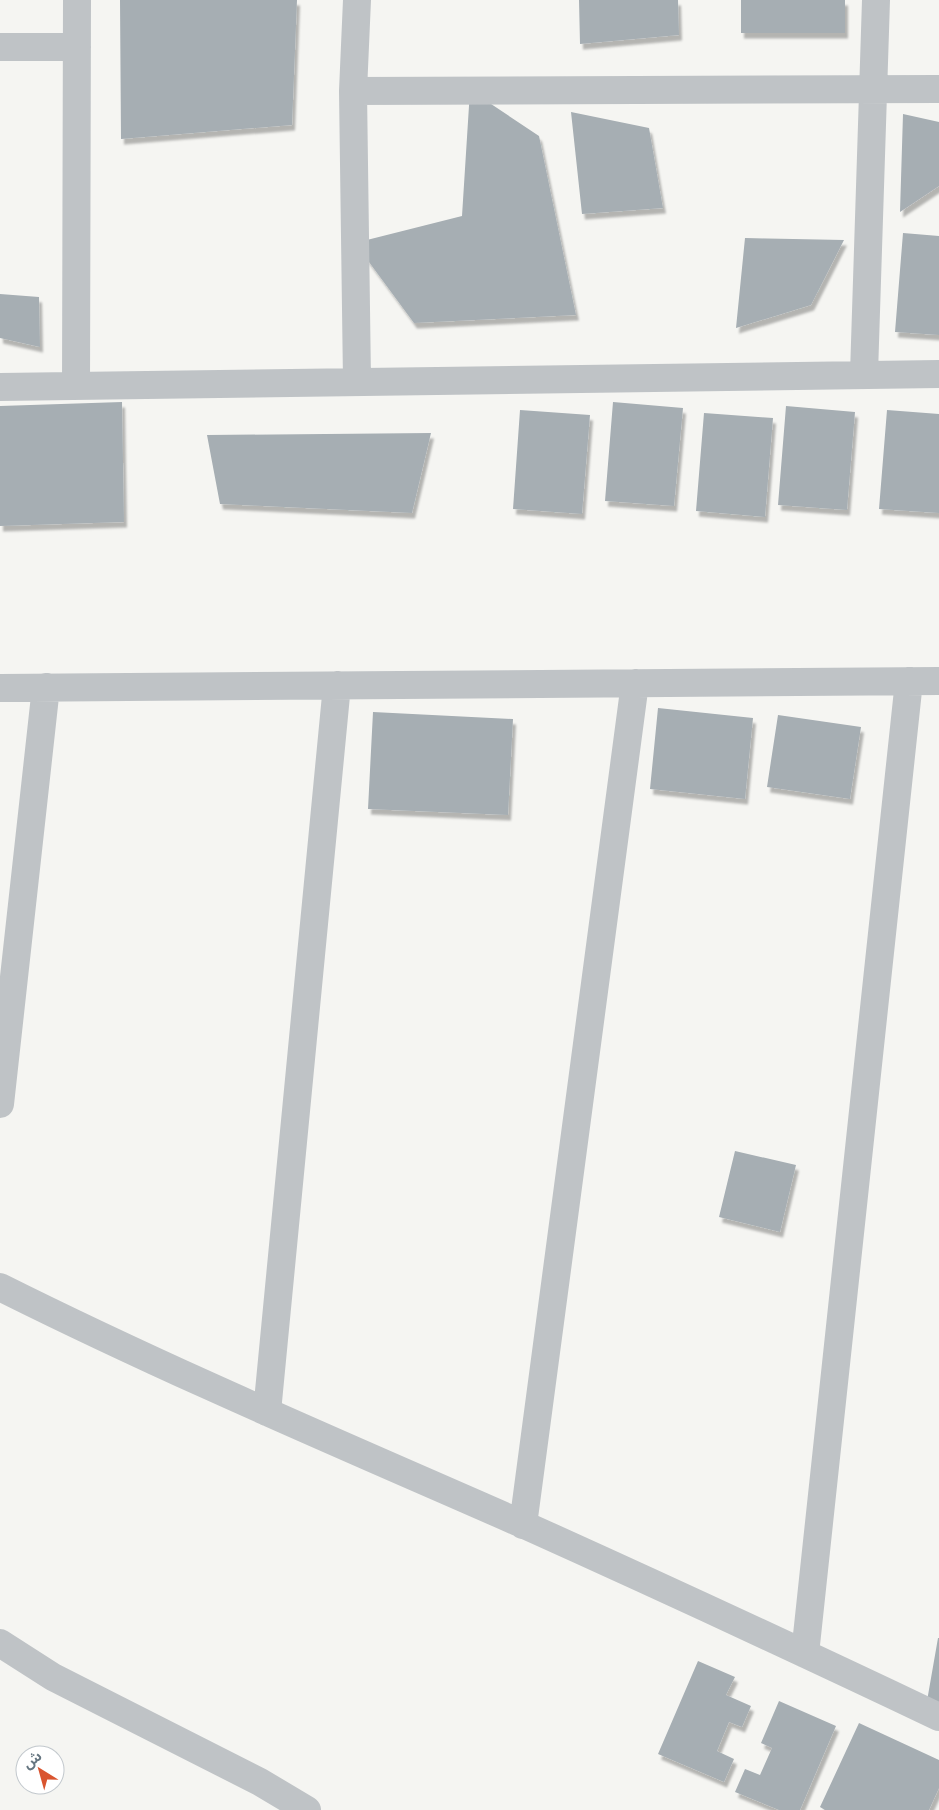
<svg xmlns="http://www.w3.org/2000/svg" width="939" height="1810" font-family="'Fira Sans','Noto Sans Arabic',sans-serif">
	<defs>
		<filter id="shadow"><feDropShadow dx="3" dy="5.5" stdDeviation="1" flood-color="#0004"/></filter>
	</defs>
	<rect width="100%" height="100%" fill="#f5f5f2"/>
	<!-- building -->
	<path fill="#a6aeb3" filter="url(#shadow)" d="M 120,0 L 297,0 L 292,125 L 121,139 Z
		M 579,0 L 678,0 L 679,35 L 580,44 Z
		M 741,0 L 845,0 L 845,33 L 741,33 Z
		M 470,90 L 539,136 L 576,315 L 414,323 L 355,243 L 462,216 Z
		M 571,112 L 649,128 L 663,208 L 582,214 Z
		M 903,114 L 939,122 L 939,186 L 900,212 Z
		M 903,233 L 939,236 L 939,335 L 895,332 Z
		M 745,238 L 844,240 L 811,305 L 736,328 Z
		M 0,294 L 39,297 L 40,347 L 0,338 Z
		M 122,402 L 124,522 L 0,526 L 0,406 Z
		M 613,402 L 683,408 L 674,506 L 605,501 Z
		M 786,406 L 855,412 L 847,510 L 778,505 Z
		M 520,410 L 590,415 L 582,514 L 513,509 Z
		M 887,410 L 939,414 L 939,513 L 879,509 Z
		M 704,413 L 773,418 L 765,517 L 696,511 Z
		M 431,433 L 412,513 L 220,504 L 207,435 Z
		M 658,708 L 753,718 L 745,799 L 650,789 Z
		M 373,712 L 513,719 L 508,815 L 368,809 Z
		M 778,715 L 861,727 L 850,799 L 767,787 Z
		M 735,1151 L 796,1165 L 780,1232 L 719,1217 Z
		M 938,1638 L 939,1638 L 939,1703 L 927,1701 Z
		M 698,1661 L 735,1677 L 726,1695 L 751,1706 L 742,1727 L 729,1722 L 717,1751 L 734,1759 L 724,1782 L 658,1754 Z
		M 779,1701 L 836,1726 L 800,1810 L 779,1810 L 735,1792 L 745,1769 L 760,1775 L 772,1748 L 761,1743 Z
		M 859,1723 L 939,1760 L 939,1788 L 929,1810 L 825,1810 L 820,1807 Z"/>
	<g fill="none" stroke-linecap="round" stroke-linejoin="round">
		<!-- minor -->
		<path stroke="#bfc3c6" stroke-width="28" d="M 0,47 L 77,47
			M 353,91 L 939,89
			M 864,374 L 876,0
			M 357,381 L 353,91 L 357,0
			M 76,386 L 77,0
			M 0,387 L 939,374
			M 0,688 L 939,681
			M 0,1104 L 46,687
			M 0,1287 C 170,1372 345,1446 520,1523 C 660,1586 800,1651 939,1717
			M 267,1412 L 337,685
			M 523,1525 L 635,683
			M 0,1643 L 53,1677 L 260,1782 L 307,1810
			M 805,1654 L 909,681"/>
	</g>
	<!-- north arrow -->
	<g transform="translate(40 1770) rotate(323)"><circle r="24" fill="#ffffff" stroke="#c2c8cd"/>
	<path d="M0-4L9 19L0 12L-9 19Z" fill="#d9542f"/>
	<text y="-8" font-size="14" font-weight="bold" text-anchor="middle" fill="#667681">ش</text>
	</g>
</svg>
